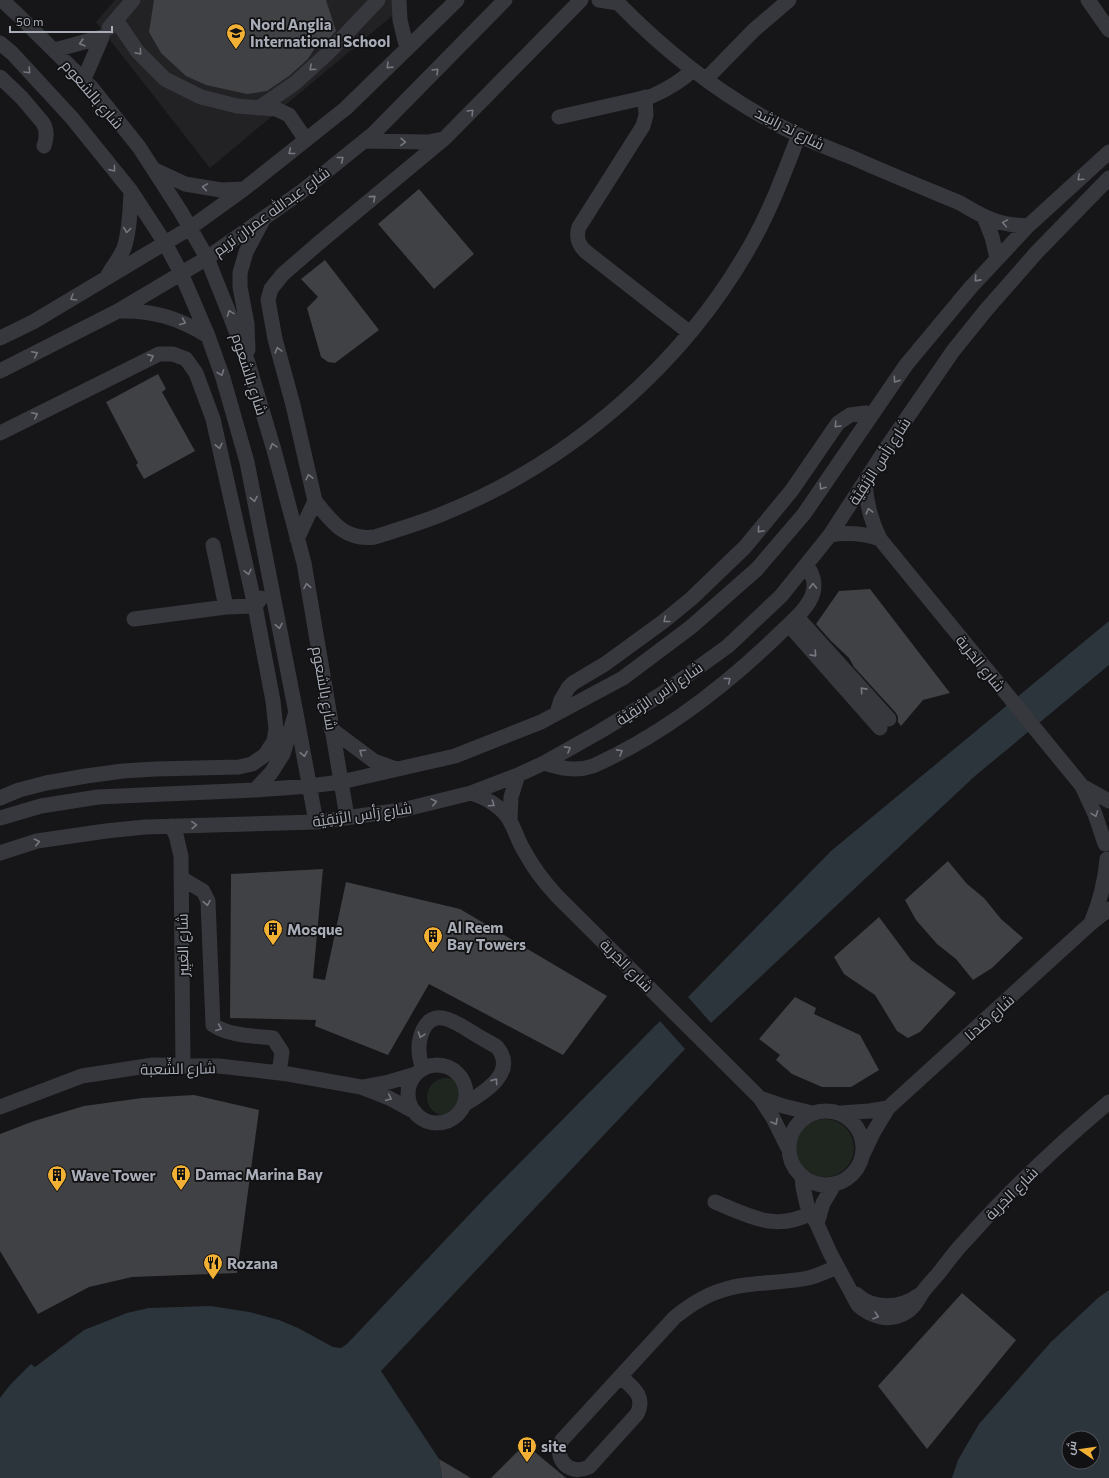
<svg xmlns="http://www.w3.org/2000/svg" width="1109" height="1478" font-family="Commissioner,Cairo,sans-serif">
	<rect width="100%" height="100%" fill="#161618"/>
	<!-- built -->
	<path fill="#222225" d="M 115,0 L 406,0 L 392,16 L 210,168 L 96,22 Z"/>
	<!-- green -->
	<path fill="#1e261f" d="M427 1097a19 19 0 1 1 38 0a19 19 0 1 1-38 0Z
		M796 1148a29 29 0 1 1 58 0a29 29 0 1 1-58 0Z"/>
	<!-- water -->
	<path fill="#2c353c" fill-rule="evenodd" d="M 1109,621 L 1109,665 L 975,776 L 711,1023 L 688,997 L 831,851 Z
		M 660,1021 L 685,1049 L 381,1371 L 439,1459 L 442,1478 L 0,1478 L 0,1398 L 10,1385 L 31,1364 L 35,1367 L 84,1330 L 127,1313 L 149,1308 L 211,1306 L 249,1312 L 279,1320 L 298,1328 L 333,1347 L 341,1348 L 347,1344 L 484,1199 Z
		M 1109,1290 L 1109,1478 L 952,1478 L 958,1460 L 979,1424 L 1051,1342 L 1098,1298 ZM 1069,1438 L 1093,1438 L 1093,1462 L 1069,1462 Z"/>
	<!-- building -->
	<path fill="#404145" d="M 154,0 L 326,0 L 336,31 L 328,40 L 316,46 L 308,59 L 289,76 L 267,91 L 247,94 L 206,85 L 186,76 L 161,53 L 149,32 Z
		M 419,189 L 474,254 L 434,289 L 378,224 Z
		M 325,260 L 379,330 L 335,363 L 328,362 L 321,357 L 307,308 L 318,297 L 301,279 Z
		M 158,374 L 166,389 L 162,392 L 195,451 L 144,479 L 136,465 L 138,463 L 106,402 Z
		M 870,589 L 950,693 L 923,700 L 901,726 L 898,722 L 898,717 L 896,713 L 854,667 L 849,658 L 831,641 L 816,624 L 839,591 Z
		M 948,861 L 967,884 L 984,898 L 1001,919 L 1023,938 L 992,968 L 973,980 L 956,959 L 937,944 L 916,920 L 905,900 Z
		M 323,869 L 313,978 L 325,980 L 346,882 L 460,909 L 607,996 L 563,1055 L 429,984 L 388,1055 L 315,1026 L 316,1020 L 230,1018 L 231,874 Z
		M 879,917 L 911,960 L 956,993 L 920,1032 L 908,1038 L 897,1031 L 875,995 L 844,974 L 834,957 Z
		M 795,997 L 816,1008 L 814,1014 L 860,1035 L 879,1070 L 851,1087 L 822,1087 L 792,1074 L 776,1060 L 780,1055 L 759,1039 Z
		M 194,1095 L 259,1110 L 237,1273 L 132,1277 L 89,1287 L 38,1314 L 0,1251 L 0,1134 L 34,1121 L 84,1106 L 142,1098 Z
		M 962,1293 L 1016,1340 L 927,1449 L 878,1386 Z
		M 524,1445 L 530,1448 L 566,1478 L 491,1478 Z
		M 439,1459 L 471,1478 L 442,1478 Z"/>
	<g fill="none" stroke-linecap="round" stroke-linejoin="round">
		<!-- minor -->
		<path stroke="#37383d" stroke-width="15" d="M 2,0 L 18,15 L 91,87 L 139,147 L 181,212 L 207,258 L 229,313 L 248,363 L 274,450 L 304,563 L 347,817
			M 399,0 L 400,20 L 407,49
			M 599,0 L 618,3
			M 617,0 L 618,3 C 670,56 731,103 798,135 C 815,143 833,150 851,157 C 887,173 924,188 960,203 C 985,218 998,225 1028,226
			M 1088,0 L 1109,30
			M 116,20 L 138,52 L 165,79 L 201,97 L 237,106 L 276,109 L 289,115 L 306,140
			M 109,28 L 133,0
			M 0,43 L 12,53 L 72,118 L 131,191 L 165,243 L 181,273 L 208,336 L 223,378 L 247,462 L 296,713 L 316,822
			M 55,50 L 102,37 L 84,79
			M 0,77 L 22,98 L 43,123 C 47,130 47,138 44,146
			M 706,79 L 754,30 L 789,0
			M 645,97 L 646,115 L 643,126 L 579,227 C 576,236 577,243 585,251 L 690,333
			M 259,108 L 295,83 L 327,54 L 378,0
			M 559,117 L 652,96 C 668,89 680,82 693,70
			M 364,141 L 428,142 L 443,139
			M 153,169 L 185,184 L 221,190 L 244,189
			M 984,217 L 992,237 L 997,258
			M 108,275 C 113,266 120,258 124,248 C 130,230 130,209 131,191
			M 118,311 C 154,310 178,318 208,336
			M 0,338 L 33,322 L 190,228 L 244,189 L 346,108 L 457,0
			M 248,350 L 247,324 L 240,287 L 240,273 L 246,252 L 263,220
			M 0,371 L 118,311 L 207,258 L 301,192 L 374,133 L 505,0
			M 0,433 L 159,354 L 173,354 L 186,359 L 196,373 L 213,419 L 255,606 L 273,701 L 276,729 L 274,741 L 265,755 L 252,764 L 239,767 L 155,769 L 123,771 L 86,776 L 46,783 L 19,790 L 0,798
			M 865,481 C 866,503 871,521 880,539 L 1082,786 L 1095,814 L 1105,844
			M 315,501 C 332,522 345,541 375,537 C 399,529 424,522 447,512 C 574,460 688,360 754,239 C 772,206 785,171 799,135
			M 830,535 C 848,532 863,533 880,539
			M 297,539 L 315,501 L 293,405 L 275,339 L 268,300 L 271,289 L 283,274 L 320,242 L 445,138 L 581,0
			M 213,545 L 226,607
			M 797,617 L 889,719
			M 134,619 L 226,607 L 255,606 L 261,598
			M 789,625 L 880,728
			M 557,713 L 561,700 L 568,688 L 573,683 L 605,664 L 664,621 L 692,598 L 745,547 L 792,490 L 838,423 L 850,415 L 865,413 L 872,414
			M 331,729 L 374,761 L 396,769
			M 544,763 C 561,768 575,772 593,766 C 662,735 724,687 778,635 C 789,624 809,608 813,593 C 816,582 812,574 807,565
			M 1082,786 L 1109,801
			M 255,790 L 271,773 L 283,754 L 295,715
			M 471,793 C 486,798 502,807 510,821 C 516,832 519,844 526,854 C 534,869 545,883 557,896 L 760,1098 L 773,1118 L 788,1148
			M 0,818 L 41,806 L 98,797 L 255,790 L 310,786 L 341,782 L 455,756 L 541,722 L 623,678 L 691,627 L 757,569 L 804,514 L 906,365 L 971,287 L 1028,226 L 1109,152
			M 510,820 L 511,797 L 518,775
			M 171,826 L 176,835 L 181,856 L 183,1066
			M 0,853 L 37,841 L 106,831 L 145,827 L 316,822 L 402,810 L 471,793 L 518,775 L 544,763 L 599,732 L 660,695 L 728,646 L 781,596 L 830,535 L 889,444 L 953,351 L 986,310 L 1036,253 L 1109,178
			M 181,878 L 203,891 L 208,901 L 213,1025 C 230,1036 254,1036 273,1038 L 282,1052 L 279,1073
			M 1091,923 C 1100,902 1105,882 1107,859
			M408 1094a29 29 0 1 1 58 0a29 29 0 1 1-58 0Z
			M 423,1069 C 418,1056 417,1043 423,1030 C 434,1007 455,1022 470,1031 C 479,1037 489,1042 497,1047 C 518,1073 483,1093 465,1104
			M 362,1087 L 389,1082 L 416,1074
			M 760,1098 L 783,1106 L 812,1113
			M 0,1107 L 82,1076 L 153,1065 L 219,1066 L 288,1074 L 361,1087 L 389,1098 L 415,1112
			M789 1148a37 37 0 1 1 74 0a37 37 0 1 1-74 0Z
			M 841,1113 L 869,1111 L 888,1108
			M 863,1154 L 873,1133 L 888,1108 L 1089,925 L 1109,909
			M 802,1177 L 803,1187 L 807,1205 L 817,1224 L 830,1253 L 858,1305 C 871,1317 889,1322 905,1313 C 914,1308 917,1301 922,1293 C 927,1286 933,1280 938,1274 C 947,1263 955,1251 965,1241 C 1009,1191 1058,1145 1109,1102
			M 715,1202 C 750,1216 775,1232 811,1213
			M 817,1224 L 823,1203 L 834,1185
			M 856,1294 C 873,1310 900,1309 919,1295
			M 621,1377 C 633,1388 646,1396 637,1414 L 589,1467 C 569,1476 553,1459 562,1440 L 675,1317 C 690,1305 705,1295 723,1290 C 750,1281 780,1284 808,1278 C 818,1276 827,1271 837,1267"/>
	</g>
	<!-- one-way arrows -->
	<defs><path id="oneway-chevron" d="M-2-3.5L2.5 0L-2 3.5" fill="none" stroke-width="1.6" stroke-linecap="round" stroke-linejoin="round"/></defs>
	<g stroke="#757881">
		<use href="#oneway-chevron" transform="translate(82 43) rotate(164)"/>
		<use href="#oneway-chevron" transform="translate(139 52) rotate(50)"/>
		<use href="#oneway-chevron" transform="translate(389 66) rotate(136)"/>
		<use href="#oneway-chevron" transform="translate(312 68) rotate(138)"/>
		<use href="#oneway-chevron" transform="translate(28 71) rotate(47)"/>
		<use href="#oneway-chevron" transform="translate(436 71) rotate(-45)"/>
		<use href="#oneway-chevron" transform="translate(471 112) rotate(-45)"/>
		<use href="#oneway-chevron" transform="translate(403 142) rotate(1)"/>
		<use href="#oneway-chevron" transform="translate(291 152) rotate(142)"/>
		<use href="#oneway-chevron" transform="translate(341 159) rotate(-39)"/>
		<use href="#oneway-chevron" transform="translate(113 169) rotate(51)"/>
		<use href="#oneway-chevron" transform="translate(1080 178) rotate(138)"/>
		<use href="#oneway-chevron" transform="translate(205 187) rotate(-171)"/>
		<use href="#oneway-chevron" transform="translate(373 198) rotate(-40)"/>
		<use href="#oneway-chevron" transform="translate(1005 223) rotate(-170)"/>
		<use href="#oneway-chevron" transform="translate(127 230) rotate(98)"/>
		<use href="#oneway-chevron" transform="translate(977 279) rotate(132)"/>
		<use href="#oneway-chevron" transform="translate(73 298) rotate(149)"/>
		<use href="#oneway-chevron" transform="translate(230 313) rotate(-111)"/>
		<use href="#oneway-chevron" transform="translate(183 322) rotate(22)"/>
		<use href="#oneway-chevron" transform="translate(278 350) rotate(-105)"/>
		<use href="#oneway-chevron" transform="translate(35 354) rotate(-26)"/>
		<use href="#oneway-chevron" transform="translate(151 357) rotate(-24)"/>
		<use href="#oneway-chevron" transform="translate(221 373) rotate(70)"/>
		<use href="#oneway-chevron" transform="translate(896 380) rotate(125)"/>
		<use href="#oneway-chevron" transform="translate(35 415) rotate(-27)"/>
		<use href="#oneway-chevron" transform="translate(837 425) rotate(133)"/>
		<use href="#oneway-chevron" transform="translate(219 446) rotate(77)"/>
		<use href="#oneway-chevron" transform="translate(273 446) rotate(-106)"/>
		<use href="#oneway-chevron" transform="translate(309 477) rotate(-103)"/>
		<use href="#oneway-chevron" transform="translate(822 487) rotate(124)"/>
		<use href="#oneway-chevron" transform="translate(254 499) rotate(79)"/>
		<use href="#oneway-chevron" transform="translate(869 511) rotate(-105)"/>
		<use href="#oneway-chevron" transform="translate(760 530) rotate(131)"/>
		<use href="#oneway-chevron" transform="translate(248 572) rotate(77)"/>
		<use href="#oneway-chevron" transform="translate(307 586) rotate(-100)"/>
		<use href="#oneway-chevron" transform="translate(813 586) rotate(-89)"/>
		<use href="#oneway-chevron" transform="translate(666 620) rotate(141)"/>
		<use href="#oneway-chevron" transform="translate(279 626) rotate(79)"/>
		<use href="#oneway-chevron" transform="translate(814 654) rotate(48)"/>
		<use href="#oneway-chevron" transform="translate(728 680) rotate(-39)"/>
		<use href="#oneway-chevron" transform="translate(863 690) rotate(-132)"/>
		<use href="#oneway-chevron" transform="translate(568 749) rotate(-29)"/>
		<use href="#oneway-chevron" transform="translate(362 752) rotate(-146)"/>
		<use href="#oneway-chevron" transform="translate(620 752) rotate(-29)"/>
		<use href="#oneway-chevron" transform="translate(304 754) rotate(79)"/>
		<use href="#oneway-chevron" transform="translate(434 802) rotate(-13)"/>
		<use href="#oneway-chevron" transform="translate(492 804) rotate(34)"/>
		<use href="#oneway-chevron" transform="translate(1095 814) rotate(69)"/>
		<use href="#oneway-chevron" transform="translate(194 825) rotate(-2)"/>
		<use href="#oneway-chevron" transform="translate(37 842) rotate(-13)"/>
		<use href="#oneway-chevron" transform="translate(207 903) rotate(79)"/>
		<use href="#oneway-chevron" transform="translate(219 1028) rotate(23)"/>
		<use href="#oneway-chevron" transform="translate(421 1035) rotate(109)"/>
		<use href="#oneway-chevron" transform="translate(495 1081) rotate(-55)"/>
		<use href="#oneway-chevron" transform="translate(389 1098) rotate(25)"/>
		<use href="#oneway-chevron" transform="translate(775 1122) rotate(61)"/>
		<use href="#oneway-chevron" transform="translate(876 1316) rotate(17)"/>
	</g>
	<!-- icons -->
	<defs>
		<symbol id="school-pin" viewBox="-11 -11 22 30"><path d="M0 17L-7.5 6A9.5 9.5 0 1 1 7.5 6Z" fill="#f2b134" stroke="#111113"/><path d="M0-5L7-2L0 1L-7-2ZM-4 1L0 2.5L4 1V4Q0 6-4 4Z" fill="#111"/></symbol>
		<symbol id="building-pin" viewBox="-11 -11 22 30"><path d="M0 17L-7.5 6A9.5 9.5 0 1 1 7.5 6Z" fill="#f2b134" stroke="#111113"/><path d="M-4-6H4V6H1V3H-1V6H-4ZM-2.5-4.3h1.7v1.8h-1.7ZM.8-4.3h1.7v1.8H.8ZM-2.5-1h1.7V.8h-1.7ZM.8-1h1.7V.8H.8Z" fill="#111"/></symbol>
		<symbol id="restaurant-pin" viewBox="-11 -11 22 30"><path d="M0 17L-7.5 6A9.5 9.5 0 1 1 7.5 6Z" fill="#f2b134" stroke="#111113"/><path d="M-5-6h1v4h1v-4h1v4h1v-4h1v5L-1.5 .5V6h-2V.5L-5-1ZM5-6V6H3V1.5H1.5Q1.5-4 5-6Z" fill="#111"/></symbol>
	</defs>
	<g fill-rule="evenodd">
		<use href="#school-pin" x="225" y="22" width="22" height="30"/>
		<use href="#building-pin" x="262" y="918" width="22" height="30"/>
		<use href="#building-pin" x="422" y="925" width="22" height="30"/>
		<use href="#building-pin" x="170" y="1163" width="22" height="30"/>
		<use href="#building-pin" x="46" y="1164" width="22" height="30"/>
		<use href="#restaurant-pin" x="202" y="1252" width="22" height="30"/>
		<use href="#building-pin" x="516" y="1435" width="22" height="30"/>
	</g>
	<g text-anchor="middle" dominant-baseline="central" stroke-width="3.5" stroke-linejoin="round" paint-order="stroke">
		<!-- poi labels -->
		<g font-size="15" font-weight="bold" fill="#a8adb8" stroke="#111113" text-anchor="start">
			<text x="250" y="24">Nord Anglia<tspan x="250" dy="17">International School</tspan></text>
			<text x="447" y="927">Al Reem<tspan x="447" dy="17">Bay Towers</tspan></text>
			<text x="287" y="929">Mosque</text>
			<text x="195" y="1174">Damac Marina Bay</text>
			<text x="71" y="1175">Wave Tower</text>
			<text x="227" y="1263">Rozana</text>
			<text x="541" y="1446">site</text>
		</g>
		<!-- street labels -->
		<g font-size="15" fill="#a8adb8" stroke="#111113">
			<text transform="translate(93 94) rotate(49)">شارع بالشعوم</text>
			<text transform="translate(790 128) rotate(27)">شارع نَد راشِد</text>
			<text transform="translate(271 211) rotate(-36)">شارع عبدالله عمران تريم</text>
			<text transform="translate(250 374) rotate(72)">شارع بالشعوم</text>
			<text transform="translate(879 461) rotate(-57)">شارع رَأس الرَّنقِيَّة</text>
			<text transform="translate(981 663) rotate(51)">شارع الجَرية</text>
			<text transform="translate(325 688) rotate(80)">شارع بالشعوم</text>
			<text transform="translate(659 693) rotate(-34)">شارع رَأس الرَّنقِيَّة</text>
			<text transform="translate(362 814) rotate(-8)">شارع رَأس الرَّنقِيَّة</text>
			<text transform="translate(182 945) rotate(-91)">شارع العَبِير</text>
			<text transform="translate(627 965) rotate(45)">شارع الجَرية</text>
			<text transform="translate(989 1017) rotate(-42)">شارع ضَدنا</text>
			<text transform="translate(178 1068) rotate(-1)">شارع الشِّعبة</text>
			<text transform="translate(1011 1193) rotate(-45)">شارع الجَرية</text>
		</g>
	</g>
	<!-- north arrow -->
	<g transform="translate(1081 1450) rotate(283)"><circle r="19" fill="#111113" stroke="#4d4f55"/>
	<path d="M0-3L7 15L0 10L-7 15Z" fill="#f2b134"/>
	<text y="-6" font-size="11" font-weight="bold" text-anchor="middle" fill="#a8adb8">ش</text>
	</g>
	<!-- scale -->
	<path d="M10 26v6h102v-6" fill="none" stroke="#a8adb8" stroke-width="2"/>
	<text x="16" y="26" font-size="12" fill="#a8adb8" stroke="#111113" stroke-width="3" paint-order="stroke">50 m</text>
</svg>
